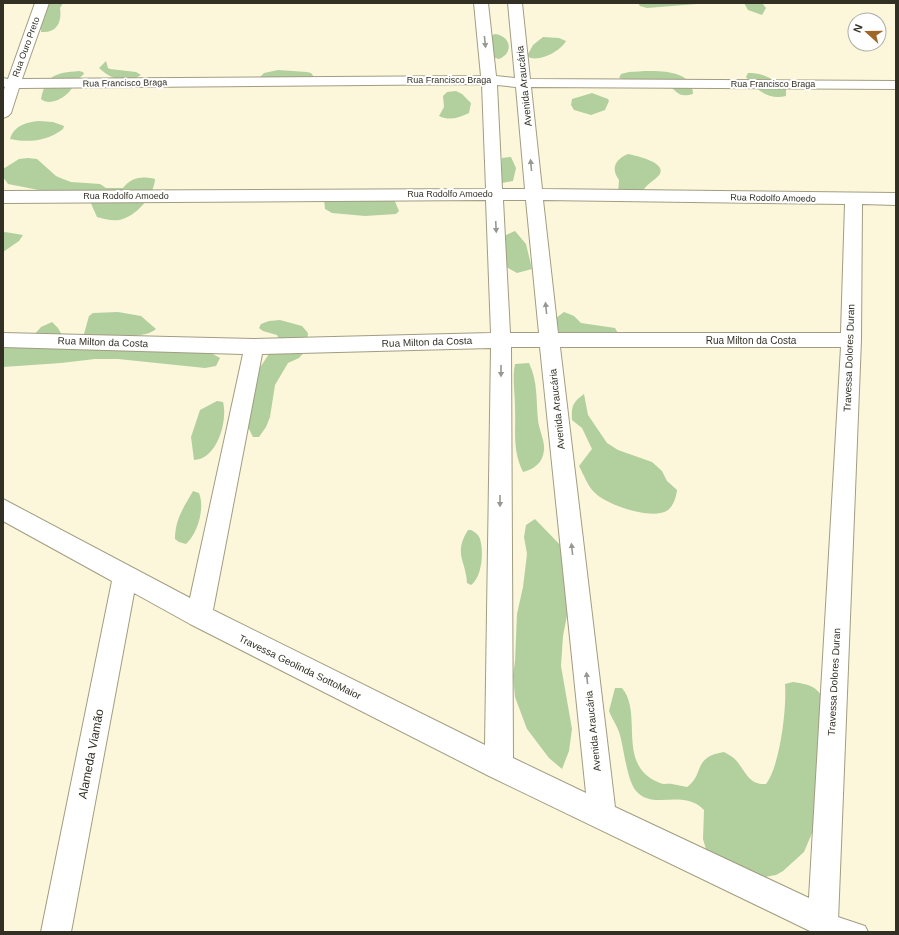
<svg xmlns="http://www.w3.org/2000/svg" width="899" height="935" font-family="Helvetica,sans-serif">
	<rect width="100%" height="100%" fill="#fcf7da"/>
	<!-- forest -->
	<path fill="#b2cf9e" d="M 47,3 L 63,3 L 60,8 C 62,20 58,32 44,32 L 41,32 L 41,27 Z
		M 638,3 L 709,3 L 647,8 L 640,6 Z
		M 744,3 L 762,3 L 766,8 L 762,15 L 748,10 Z
		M 495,34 C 511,36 514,53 499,59 L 492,57 L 486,38 Z
		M 543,37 L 559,38 L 566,41 C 561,51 537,64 527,56 L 533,45 Z
		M 106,61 L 108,68 L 110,69 L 136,72 L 141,75 C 126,85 111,79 99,68 Z
		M 278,70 L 307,72 L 311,73 L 314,77 L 312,79 L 259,78 L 264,73 Z
		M 79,71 L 83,72 L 84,74 L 70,86 L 72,88 C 67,97 50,107 41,99 C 46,75 55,73 79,71 Z
		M 629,72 C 647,71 693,66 693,94 C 676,99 678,89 666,85 C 650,80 634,84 619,78 L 621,74 Z
		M 748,73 C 764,72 773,81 786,87 L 786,96 C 769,100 757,91 746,77 Z
		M 456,91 L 462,94 L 471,103 L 469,113 C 458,118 450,121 439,116 L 444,107 L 443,96 L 447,92 Z
		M 592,93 L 608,99 L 609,101 L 605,110 L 591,115 L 574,110 L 571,105 L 572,99 Z
		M 39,121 L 53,122 L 64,126 L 63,129 C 47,141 30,143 10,139 C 14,126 26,122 39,121 Z
		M 628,154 C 637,156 675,164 655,179 C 649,184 645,186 642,193 L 618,193 L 619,180 C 610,168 616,159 628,154 Z
		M 511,157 L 516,168 L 513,181 L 502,183 L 500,177 L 502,158 Z
		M 28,158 L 37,159 L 56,176 L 63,179 L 71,182 L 100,184 L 106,188 L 123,188 C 132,177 142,176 155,179 C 154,196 136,217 119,220 C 112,221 104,219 97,217 L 89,199 L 83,195 L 66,190 L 44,191 L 8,184 L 3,177 L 3,169 L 19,159 Z
		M 324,199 L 394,199 L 399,211 L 396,214 L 365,216 L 332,213 L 325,209 Z
		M 515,231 L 526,244 L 532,269 L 517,273 L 501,264 L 502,242 L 506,235 Z
		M 5,232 L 23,235 L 19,241 L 3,252 L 3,233 Z
		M 118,312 L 141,316 L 156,329 C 145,337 138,334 124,337 L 211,353 L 220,358 L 216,366 L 205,368 L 118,359 L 95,359 L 61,363 L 3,367 L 3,336 L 33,336 L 41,327 L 52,322 L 58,328 L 62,335 L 82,341 L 89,316 L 93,313 Z
		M 564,312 L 574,316 L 581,323 L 615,328 L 619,335 L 559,333 L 556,318 Z
		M 280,320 L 302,326 L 308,333 L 306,350 L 299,358 L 288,363 L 275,385 L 270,417 L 266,427 L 259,437 L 253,437 L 246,423 L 255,375 L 279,339 L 277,335 L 263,331 L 259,328 L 261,324 L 269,321 Z
		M 529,363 C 538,382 536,400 538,420 C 539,430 545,441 544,450 C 543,463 534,469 523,472 C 512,449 516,432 515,408 C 515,393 512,378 515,364 Z
		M 584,394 L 588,415 L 607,443 L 618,450 L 652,462 L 662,471 L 667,481 L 677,490 C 676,497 674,505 668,510 C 653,521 606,505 594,492 C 587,485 584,475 579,466 L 592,449 L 582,428 L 572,420 C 571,406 573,402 584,394 Z
		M 217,401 L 223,402 C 228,421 217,460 194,460 L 191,437 L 200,410 Z
		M 193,491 L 199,493 C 205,508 198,533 186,544 L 179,542 L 175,539 C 175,519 184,507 193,491 Z
		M 535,519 L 563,548 L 569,605 L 563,636 L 561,666 L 572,729 L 569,751 L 562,769 L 549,758 L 527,729 L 515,697 L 513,676 L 515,661 L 517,614 L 523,587 L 527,554 L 524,537 L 526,525 Z
		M 468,530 L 471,530 C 475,532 479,535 480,539 C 484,552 482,577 471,585 L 467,583 C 466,561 453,554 468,530 Z
		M 793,682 C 805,684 816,685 822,697 L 818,819 L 804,852 L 783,871 L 776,875 L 759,878 L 708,856 L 703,839 L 704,810 C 683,788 653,811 636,791 C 627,780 624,750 620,735 C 618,727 612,719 609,711 L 615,688 L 622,688 C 644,714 615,766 660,783 C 664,785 668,783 672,784 C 677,785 682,786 687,787 C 705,774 692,757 724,752 C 730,755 736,759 739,764 C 747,775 751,785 766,784 C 780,766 787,707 785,684 Z"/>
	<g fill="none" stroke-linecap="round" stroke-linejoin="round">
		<defs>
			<path id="service" d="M 823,912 L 865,926 L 868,932 L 829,932 L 817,927 L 814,921 L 817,915 Z"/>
			<path id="minor" d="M 35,3 L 49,3 L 22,79 L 481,76 L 474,3 L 488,3 L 496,76 L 515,78 L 508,3 L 522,3 L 530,79 L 896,81 L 896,89 L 531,87 L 542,189 L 896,193 L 896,205 L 862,204 L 861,340 L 838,921 L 834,932 L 812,932 L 489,776 L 190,624 L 134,593 L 71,932 L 41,932 L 112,581 L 3,521 L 3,499 L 190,598 L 243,354 L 3,347 L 3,333 L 254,339 L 491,333 L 486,200 L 3,203 L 3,191 L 486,189 L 482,84 L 19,88 L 11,113 L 8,116 L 3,118 L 3,92 L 5,87 L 3,86 L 3,78 L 8,79 ZM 497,85 L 516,87 L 525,189 L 502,189 ZM 503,200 L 526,200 L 539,333 L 510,333 ZM 543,200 L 845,204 L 841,333 L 558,333 ZM 511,347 L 540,347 L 586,793 L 513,758 ZM 560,347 L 841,347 L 809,898 L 615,807 ZM 491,348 L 485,745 L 213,610 L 262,354 Z"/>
		</defs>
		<!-- service casing -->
		<use href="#service" stroke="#a19d82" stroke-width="2"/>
		<!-- minor casing -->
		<use href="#minor" stroke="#a19d82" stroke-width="2"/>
		<!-- service -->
		<use href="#service" fill="#fff" fill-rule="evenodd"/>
		<!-- minor -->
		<use href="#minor" fill="#fff" fill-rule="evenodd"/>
	</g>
	<!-- one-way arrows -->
	<defs><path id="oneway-solid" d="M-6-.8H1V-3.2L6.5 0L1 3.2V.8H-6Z"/></defs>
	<g fill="#989892">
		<use href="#oneway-solid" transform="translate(485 42) rotate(84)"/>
		<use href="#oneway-solid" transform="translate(531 165) rotate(-95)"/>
		<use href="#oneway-solid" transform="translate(496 227) rotate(87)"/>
		<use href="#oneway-solid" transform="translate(546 308) rotate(-96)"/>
		<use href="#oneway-solid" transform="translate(501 371) rotate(90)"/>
		<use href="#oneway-solid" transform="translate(500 501) rotate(90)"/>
		<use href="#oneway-solid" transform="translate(572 549) rotate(-96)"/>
		<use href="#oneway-solid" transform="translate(587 678) rotate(-96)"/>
	</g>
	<g text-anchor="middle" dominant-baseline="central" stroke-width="4" stroke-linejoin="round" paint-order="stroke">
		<!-- far-street labels -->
		<g font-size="9" fill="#323025" stroke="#fff">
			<text transform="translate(26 47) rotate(-70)">Rua Ouro Preto</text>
			<text x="449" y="80">Rua Francisco Braga</text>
			<text transform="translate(125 83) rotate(-1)">Rua Francisco Braga</text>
			<text x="773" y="84">Rua Francisco Braga</text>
			<text x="450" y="194">Rua Rodolfo Amoedo</text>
			<text x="126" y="196">Rua Rodolfo Amoedo</text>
			<text transform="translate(773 198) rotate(1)">Rua Rodolfo Amoedo</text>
		</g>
		<!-- street labels -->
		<g font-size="10" fill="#323025" stroke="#fff">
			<text transform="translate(524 86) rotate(-96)">Avenida Araucária</text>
			<text x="751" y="340">Rua Milton da Costa</text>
			<text transform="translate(103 342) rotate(2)">Rua Milton da Costa</text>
			<text transform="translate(427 342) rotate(-2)">Rua Milton da Costa</text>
			<text transform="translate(849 358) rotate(-88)">Travessa Dolores Duran</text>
			<text transform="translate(557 409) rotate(-96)">Avenida Araucária</text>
			<text transform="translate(300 667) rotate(26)">Travessa Geolinda SottoMaior</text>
			<text transform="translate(834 682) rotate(-87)">Travessa Dolores Duran</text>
			<text transform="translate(593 731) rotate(-96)">Avenida Araucária</text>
		</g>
		<!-- near-street labels -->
		<g font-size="12" fill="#323025" stroke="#fff">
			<text transform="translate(91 754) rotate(-79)">Alameda Viamão</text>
		</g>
	</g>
	<!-- border -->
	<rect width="899" height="935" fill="none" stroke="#323025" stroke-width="8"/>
	<!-- north arrow -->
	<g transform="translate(867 32) rotate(291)"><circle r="19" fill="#ffffff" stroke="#adaca8"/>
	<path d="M0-3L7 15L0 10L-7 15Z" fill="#a16627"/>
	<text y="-6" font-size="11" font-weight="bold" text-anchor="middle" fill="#323025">N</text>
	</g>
</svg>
